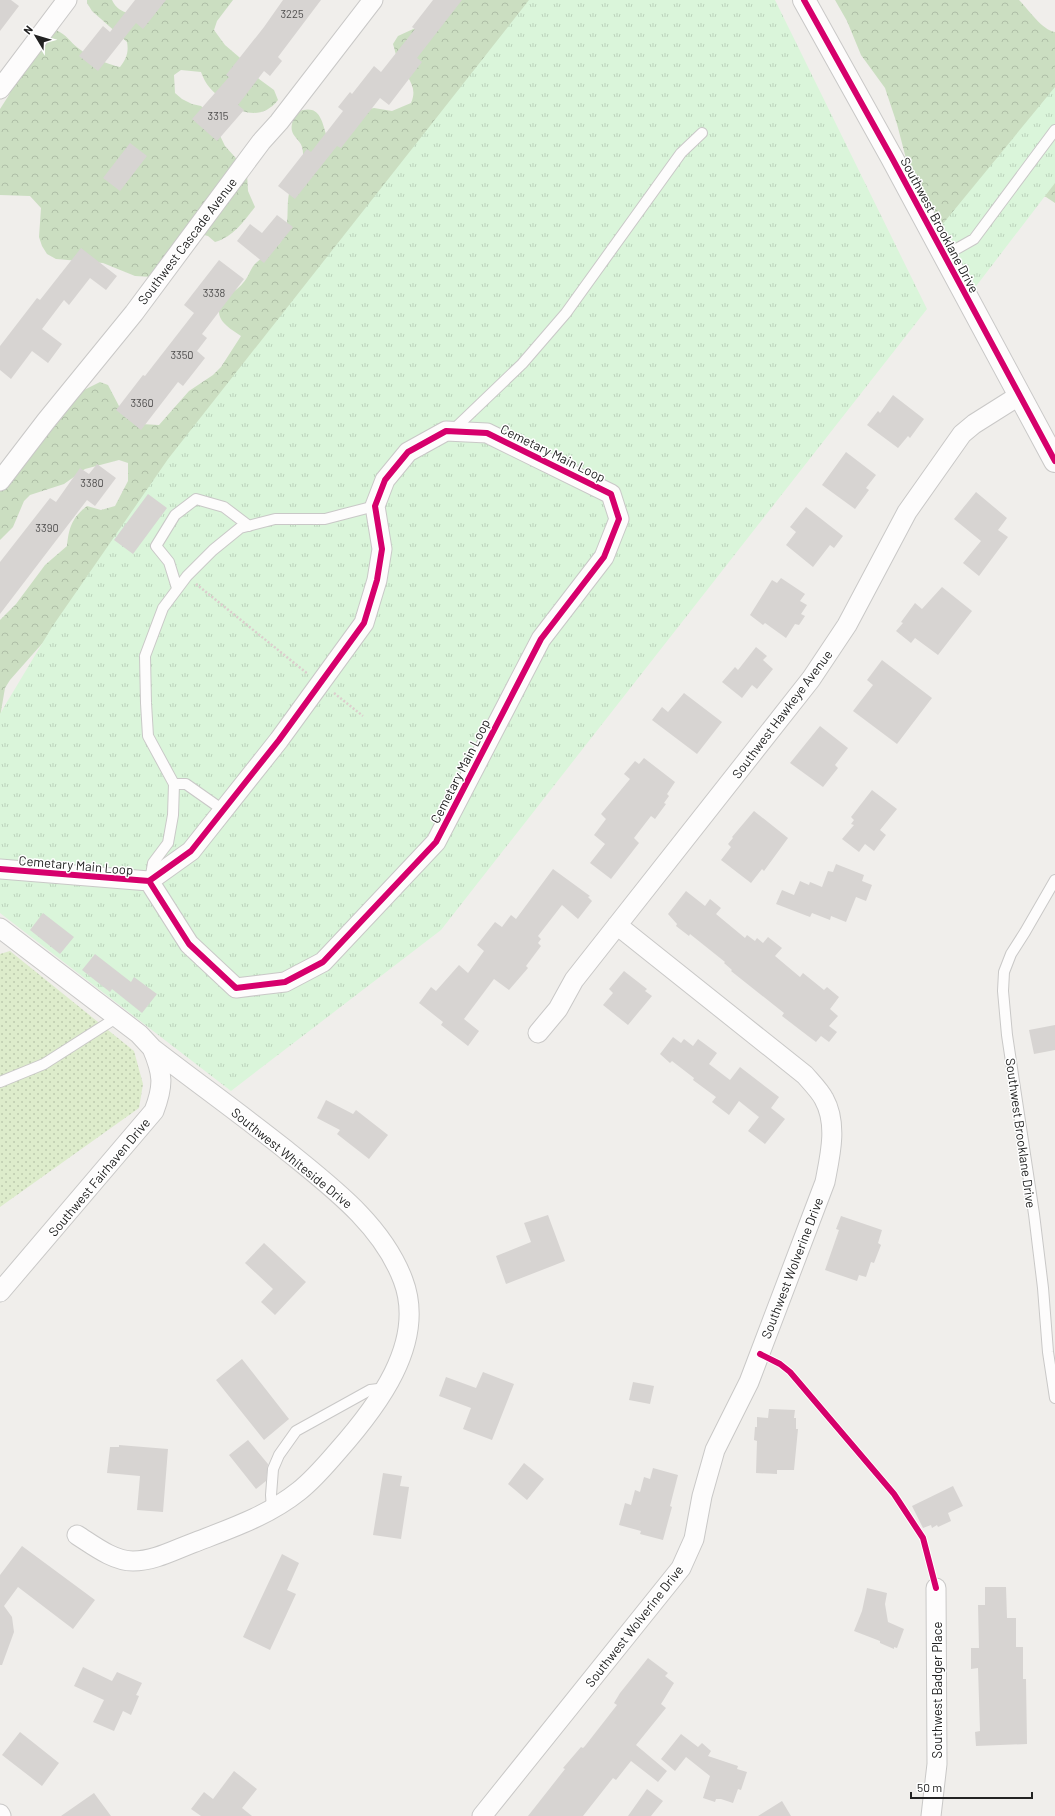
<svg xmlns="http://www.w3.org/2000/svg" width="1055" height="1816" font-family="Barlow,sans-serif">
	<defs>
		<pattern id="grass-dots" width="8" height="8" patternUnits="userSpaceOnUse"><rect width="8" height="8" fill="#ddeccb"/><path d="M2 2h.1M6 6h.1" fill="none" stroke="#bdcaae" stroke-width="1.8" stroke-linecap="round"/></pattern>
		<pattern id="forest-crowns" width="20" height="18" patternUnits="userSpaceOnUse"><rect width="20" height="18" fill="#cbdec1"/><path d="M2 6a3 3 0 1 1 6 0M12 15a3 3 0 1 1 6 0" fill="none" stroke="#aebea6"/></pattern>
		<pattern id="park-tufts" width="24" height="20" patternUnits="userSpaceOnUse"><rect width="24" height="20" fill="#daf5da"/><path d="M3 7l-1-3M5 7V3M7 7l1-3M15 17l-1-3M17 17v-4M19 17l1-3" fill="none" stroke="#bbd2bb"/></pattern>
	</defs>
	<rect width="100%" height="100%" fill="#f0eeeb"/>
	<!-- grass -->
	<path fill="url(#grass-dots)" d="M 10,951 L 134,1051 L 143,1084 L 139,1108 L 0,1207 L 0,954 Z"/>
	<!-- forest -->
	<path fill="url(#forest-crowns)" d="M 87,0 L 112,0 C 120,17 136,13 152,15 L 163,0 L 233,0 L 217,21 L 214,30 L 225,45 L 246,63 L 259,79 L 274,90 L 278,100 C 258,126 228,108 210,88 C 206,84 203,77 201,72 L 181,70 L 174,75 L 175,93 L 182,99 L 192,104 L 201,106 L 209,113 L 225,146 L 243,166 L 247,174 L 248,191 L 255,207 C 244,221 233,237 215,242 L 208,236 L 200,234 L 152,277 L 135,276 L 103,263 L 56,259 L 47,254 L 42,246 L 39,237 L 41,208 L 30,196 L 0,195 L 0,109 L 9,95 L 17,68 L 56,30 C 67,35 69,41 78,48 C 89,57 107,64 120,67 C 126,59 129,53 127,42 L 92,11 L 87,3 Z
		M 436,0 L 728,0 L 77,604 L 10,680 L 5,688 L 0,717 L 0,620 L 16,604 L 45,565 L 67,546 C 69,527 72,518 87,506 L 101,510 L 115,506 L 128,481 L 128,463 L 119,460 L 85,469 L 64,484 L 30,495 L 24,501 L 13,527 L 0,540 L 0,481 L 82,391 L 100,382 L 108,385 L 120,408 L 141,424 L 159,425 L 189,391 L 213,375 L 221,367 L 241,336 C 229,328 211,318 223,301 C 228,294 238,290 243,283 C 248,278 250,270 254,265 C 263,255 277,250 283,238 C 290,224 286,208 289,193 C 291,182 304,163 303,153 C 303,135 282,139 297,112 C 318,104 321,117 326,134 L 365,110 L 374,108 L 392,111 L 411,103 C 419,85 405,77 399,62 C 396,57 395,50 393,44 L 398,36 L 424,24 Z
		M 835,0 L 1019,0 C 1029,10 1042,30 1055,32 L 1055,203 L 1046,197 L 1019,192 L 943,228 L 936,223 L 910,174 L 897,124 L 885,88 L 861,55 L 847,21 Z"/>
	<!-- park -->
	<path fill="url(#park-tufts)" d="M 529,0 L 775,0 L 927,309 L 441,930 L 231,1091 L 0,913 L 0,714 L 7,702 L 52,627 L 168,459 Z
		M 1055,87 L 1055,183 L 967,298 L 937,231 Z"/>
	<!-- building -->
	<path fill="#d7d4d2" d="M 0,0 L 11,0 L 19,6 L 0,31 Z
		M 135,0 L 166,0 L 143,29 L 136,23 L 98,71 L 79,56 L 103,26 L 110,32 Z
		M 283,0 L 321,0 L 278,57 L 282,61 L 270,76 L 264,71 L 238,105 L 244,110 L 217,141 L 192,119 L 229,77 L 226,75 L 264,27 Z
		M 433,0 L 462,0 L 417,58 L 422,62 L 389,105 L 380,98 L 341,148 L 337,146 L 295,199 L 278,186 L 307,149 L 311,152 L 343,111 L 338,107 L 350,92 L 352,94 L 374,66 L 381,72 L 415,29 L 412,27 Z
		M 130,143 L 147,156 L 120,191 L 103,178 Z
		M 277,215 L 293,227 L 264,263 L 237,241 L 250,224 L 262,233 Z
		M 81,248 L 117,276 L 106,290 L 90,278 L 69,305 L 64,300 L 42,329 L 62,344 L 48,363 L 32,351 L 11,379 L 0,370 L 0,346 L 37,298 L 40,300 Z
		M 219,260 L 244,279 L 202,334 L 207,338 L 197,351 L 205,358 L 183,386 L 178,382 L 141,430 L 116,410 L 143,375 L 145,376 L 194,313 L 184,305 Z
		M 893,395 L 924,419 L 910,438 L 908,436 L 898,448 L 867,425 L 878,411 L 880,413 Z
		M 846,452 L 876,475 L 866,488 L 869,490 L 855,509 L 822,485 Z
		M 97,464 L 116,478 L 95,506 L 87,500 L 0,614 L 0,562 L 50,498 L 56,502 L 80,468 L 89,474 Z
		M 976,492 L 1007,518 L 998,530 L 1008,537 L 979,576 L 963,563 L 981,541 L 954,519 Z
		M 148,494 L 167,508 L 133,554 L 114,540 Z
		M 806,507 L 843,536 L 834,548 L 830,545 L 813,567 L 786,545 L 796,532 L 790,527 Z
		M 781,578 L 805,594 L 800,601 L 807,605 L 801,614 L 805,616 L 799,625 L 795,624 L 786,638 L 765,623 L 763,625 L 750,615 L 772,580 L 777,583 Z
		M 942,587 L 972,611 L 938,655 L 915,638 L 911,643 L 896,631 L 903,623 L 901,622 L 915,603 L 922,609 Z
		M 756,647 L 767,656 L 763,660 L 773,669 L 757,689 L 752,685 L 742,698 L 722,682 L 735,667 L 738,670 Z
		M 882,660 L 932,698 L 897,744 L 853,711 L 873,685 L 867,680 Z
		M 684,693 L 722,722 L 697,754 L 652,720 L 662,707 L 668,712 Z
		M 820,726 L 848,748 L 835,765 L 838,768 L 823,787 L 790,763 Z
		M 644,758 L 675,782 L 667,794 L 669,796 L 664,803 L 666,804 L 655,819 L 651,816 L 634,838 L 639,843 L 611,879 L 590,863 L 605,844 L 594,835 L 606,819 L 601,814 L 630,779 L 624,774 L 635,761 L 639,764 Z
		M 872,790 L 897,809 L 880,830 L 886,835 L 874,851 L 865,844 L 859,852 L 842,839 L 854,825 L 851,824 L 854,820 L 851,817 Z
		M 754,811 L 788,838 L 764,871 L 762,869 L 751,883 L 721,860 L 731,847 L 728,844 L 733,838 L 732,837 Z
		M 836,864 L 864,875 L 862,881 L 872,885 L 866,901 L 856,897 L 846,922 L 831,916 L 830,920 L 812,913 L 810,917 L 776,904 L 782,890 L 794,895 L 800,881 L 809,885 L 810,882 L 822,887 L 828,871 L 833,872 Z
		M 553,869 L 590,896 L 588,897 L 592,901 L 578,919 L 562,905 L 538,936 L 541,939 L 538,943 L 541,946 L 526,966 L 528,968 L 509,990 L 494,979 L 464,1019 L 479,1031 L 468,1046 L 441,1025 L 443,1022 L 419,1003 L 431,987 L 436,991 L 459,965 L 468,973 L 484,951 L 477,945 L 495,922 L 502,927 L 511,915 L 516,919 Z
		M 686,891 L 705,906 L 710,899 L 721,908 L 716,914 L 745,938 L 747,935 L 755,941 L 757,938 L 763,943 L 768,937 L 782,948 L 775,956 L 800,977 L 803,973 L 824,990 L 827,987 L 839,997 L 830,1009 L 838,1016 L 829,1026 L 837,1032 L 829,1042 L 821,1036 L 816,1042 L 808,1036 L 782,1016 L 784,1013 L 731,971 L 732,970 L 724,963 L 725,962 L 690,934 L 689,936 L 676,926 L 677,924 L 668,914 Z
		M 43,913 L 74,937 L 60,954 L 30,930 Z
		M 95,954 L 131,982 L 134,977 L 157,994 L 142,1013 L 112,989 L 110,992 L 82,970 Z
		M 624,971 L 647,989 L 645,991 L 652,996 L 628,1025 L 603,1005 L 613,993 L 609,989 Z
		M 1055,1025 L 1055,1050 L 1034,1054 L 1029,1030 Z
		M 673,1037 L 681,1043 L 684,1039 L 693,1046 L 698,1039 L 717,1053 L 709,1064 L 730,1080 L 740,1067 L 779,1097 L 771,1108 L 785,1119 L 765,1144 L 748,1131 L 759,1117 L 739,1101 L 729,1115 L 712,1102 L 716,1097 L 693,1080 L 694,1078 L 672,1061 L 670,1063 L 660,1054 Z
		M 326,1100 L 353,1114 L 356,1110 L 388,1135 L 369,1159 L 337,1134 L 340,1130 L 317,1118 Z
		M 548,1215 L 565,1261 L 506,1284 L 496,1256 L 531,1242 L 524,1223 Z
		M 841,1216 L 882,1230 L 878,1243 L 881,1245 L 874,1263 L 871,1262 L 866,1277 L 859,1275 L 857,1281 L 825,1270 L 839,1230 L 836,1229 Z
		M 264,1243 L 306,1282 L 275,1315 L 261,1302 L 273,1289 L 245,1263 Z
		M 242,1359 L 289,1419 L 264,1440 L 216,1380 Z
		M 483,1372 L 514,1384 L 492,1440 L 463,1429 L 471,1408 L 439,1396 L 446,1377 L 476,1388 Z
		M 633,1382 L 654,1386 L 650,1404 L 629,1400 Z
		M 769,1409 L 795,1410 L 794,1418 L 796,1418 L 796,1429 L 798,1429 L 794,1470 L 777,1470 L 777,1474 L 756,1473 L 757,1441 L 754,1440 L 755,1427 L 757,1427 L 757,1417 L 768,1418 Z
		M 248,1440 L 268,1464 L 266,1481 L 256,1489 L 229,1455 Z
		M 119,1445 L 168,1449 L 163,1512 L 137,1510 L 140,1476 L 107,1473 L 110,1447 L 119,1447 Z
		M 524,1463 L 544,1479 L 527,1500 L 508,1484 Z
		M 653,1468 L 678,1475 L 670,1506 L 672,1507 L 663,1540 L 640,1534 L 641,1531 L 619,1525 L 625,1503 L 631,1505 L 635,1490 L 640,1492 L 644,1477 L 650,1479 Z
		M 383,1473 L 402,1476 L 400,1486 L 409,1487 L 401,1539 L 373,1535 Z
		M 953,1486 L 963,1506 L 948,1513 L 951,1521 L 938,1527 L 937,1525 L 932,1528 L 931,1525 L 923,1528 L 912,1506 Z
		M 22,1546 L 95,1600 L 73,1629 L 18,1587 L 4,1606 L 12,1617 L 14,1632 L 2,1665 L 0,1665 L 0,1575 Z
		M 282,1554 L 299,1563 L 287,1590 L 296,1594 L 270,1650 L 243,1637 Z
		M 985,1587 L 1006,1587 L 1007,1618 L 1016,1618 L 1016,1647 L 1023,1647 L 1023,1679 L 1026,1679 L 1027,1744 L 976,1746 L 975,1732 L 980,1731 L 978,1668 L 971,1669 L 971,1648 L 979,1648 L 978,1605 L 985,1605 Z
		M 867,1588 L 887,1593 L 885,1604 L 888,1622 L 904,1629 L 897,1648 L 894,1647 L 894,1649 L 880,1643 L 880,1641 L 854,1631 L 862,1611 Z
		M 648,1658 L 668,1673 L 665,1676 L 674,1683 L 661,1704 L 666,1708 L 636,1745 L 667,1771 L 658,1782 L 631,1761 L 616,1780 L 613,1778 L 583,1816 L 528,1816 L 565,1769 L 563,1768 L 581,1747 L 583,1748 L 585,1746 L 617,1705 L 614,1703 L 620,1693 Z
		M 83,1667 L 112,1681 L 117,1672 L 142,1683 L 136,1695 L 139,1696 L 131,1715 L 123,1711 L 114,1731 L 93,1722 L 104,1700 L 74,1686 Z
		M 20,1732 L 59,1763 L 42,1786 L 2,1755 Z
		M 681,1734 L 698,1747 L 702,1743 L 711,1751 L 708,1756 L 738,1766 L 737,1769 L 747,1772 L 741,1790 L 738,1789 L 733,1803 L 721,1799 L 716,1799 L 715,1802 L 703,1798 L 710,1776 L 686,1757 L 675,1771 L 661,1759 Z
		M 234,1771 L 257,1789 L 242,1808 L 252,1816 L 201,1816 L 191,1809 L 204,1792 L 213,1799 Z
		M 647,1789 L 663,1801 L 651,1816 L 628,1816 Z
		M 94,1793 L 111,1816 L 61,1816 Z
		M 782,1801 L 791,1816 L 758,1816 Z"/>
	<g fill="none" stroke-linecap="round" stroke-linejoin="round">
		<defs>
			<path id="service" d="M 944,256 L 974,239 L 1055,130
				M 452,431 L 522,364 L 566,313 L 681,153 L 702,133
				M 177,588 L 169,562 L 156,546 L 175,515 L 196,499 L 224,507 L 249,526
				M 174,784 L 186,784 L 223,810
				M 1055,880 L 1025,932 L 1011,954 L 1004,972 L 1003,991 L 1007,1035 L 1034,1214 L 1043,1288 L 1048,1352 L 1055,1398
				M 150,881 L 153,863 L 168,843 L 173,815 L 174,784 L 148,736 L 146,703 L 145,656 L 163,608 L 187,576 L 213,550 L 240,528 L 275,519 L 325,519 L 375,506
				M 0,1082 L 44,1064 L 116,1018
				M 272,1509 L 271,1495 L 273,1469 L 279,1455 L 296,1431 L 370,1390 L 386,1388"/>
			<path id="minor" d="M 0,89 L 67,0
				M 0,481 L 46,421 L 134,313 L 261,142 L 279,122 L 373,0
				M 0,869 L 149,881 L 191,851 L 279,740 L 364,623 L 377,580 L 382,549 L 375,506 L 385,480 L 408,452 L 446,431 L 487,433 L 611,494 L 619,519 L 604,557 L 541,639 L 436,842 L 323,962 L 285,982 L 236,988 L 189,944 L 149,881
				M 0,928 L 139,1034 L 152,1048 C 196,1082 242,1115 286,1150 C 330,1186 382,1224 403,1280 C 427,1343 376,1408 337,1452 C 325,1466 313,1480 299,1491 C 268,1516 229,1529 193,1543 C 174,1550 154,1561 133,1561 C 113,1561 93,1545 77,1535
				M 538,1033 L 558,1009 L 574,980 L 811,679 L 847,625 L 907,512 L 962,434 L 974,424 L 1020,395
				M 0,1292 L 154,1111 C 164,1085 163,1074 152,1048
				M 0,1814 L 1,1816
				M 482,1816 L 681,1568 L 694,1539 L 702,1496 L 715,1450 L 749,1382 L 825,1182 C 830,1156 838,1124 824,1099 C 820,1091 811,1082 805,1075 L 617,925
				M 931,1816 L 937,1764 L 936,1588"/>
			<path id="tertiary" d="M 804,0 L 892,158 L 1055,461"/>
		</defs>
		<!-- service casing -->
		<use href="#service" stroke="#c9c8c7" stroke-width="12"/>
		<!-- minor casing -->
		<use href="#minor" stroke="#c9c8c7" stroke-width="21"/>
		<!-- tertiary casing -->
		<use href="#tertiary" stroke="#c9c8c7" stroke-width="24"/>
		<!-- path -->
		<path stroke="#dccecd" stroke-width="2.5" stroke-dasharray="2 2" stroke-linecap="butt" d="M 196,584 L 308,674
			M 334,693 L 363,716"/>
		<!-- service -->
		<use href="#service" stroke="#fdfcfc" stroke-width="10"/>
		<!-- minor -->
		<use href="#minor" stroke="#fdfcfc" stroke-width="19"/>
		<!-- tertiary -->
		<use href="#tertiary" stroke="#fdfcfc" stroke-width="22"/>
		<defs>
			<path id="cycleway" d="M 804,0 L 892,158 L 1055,461
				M 0,869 L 149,881 L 191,851 L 279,740 L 364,623 L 377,580 L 382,549 L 375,506 L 385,480 L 408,452 L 446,431 L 487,433 L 611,494 L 619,519 L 604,557 L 541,639 L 436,842 L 323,962 L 285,982 L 236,988 L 189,944 L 149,881
				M 760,1354 L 780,1364 L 790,1372 L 894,1494 L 923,1538 L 936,1588"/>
		</defs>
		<!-- cycleway casing -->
		<use href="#cycleway" stroke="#fff" stroke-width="8"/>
		<!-- cycleway -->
		<use href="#cycleway" stroke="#d6006c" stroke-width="6"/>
	</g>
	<g text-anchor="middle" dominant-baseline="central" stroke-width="3" stroke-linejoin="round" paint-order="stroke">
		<!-- number labels -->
		<g font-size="11" fill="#4f4e4e">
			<text x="292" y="13">3225</text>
			<text x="218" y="115">3315</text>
			<text x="214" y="292">3338</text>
			<text x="182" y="354">3350</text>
			<text x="142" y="402">3360</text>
			<text x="92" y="482">3380</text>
			<text x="47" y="527">3390</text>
		</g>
		<!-- street labels -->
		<g font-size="13" fill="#222" stroke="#fff">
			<text transform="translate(940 225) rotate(62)">Southwest Brooklane Drive</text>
			<text transform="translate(187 241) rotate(-53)">Southwest Cascade Avenue</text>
			<text transform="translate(553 453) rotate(26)">Cemetary Main Loop</text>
			<text transform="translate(782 714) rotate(-53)">Southwest Hawkeye Avenue</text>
			<text transform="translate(460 771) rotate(-63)">Cemetary Main Loop</text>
			<text transform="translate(76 865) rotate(5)">Cemetary Main Loop</text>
			<text transform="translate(1021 1133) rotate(82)">Southwest Brooklane Drive</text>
			<text transform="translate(292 1158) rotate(39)">Southwest Whiteside Drive</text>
			<text transform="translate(99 1177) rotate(-50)">Southwest Fairhaven Drive</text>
			<text transform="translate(792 1268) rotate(-69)">Southwest Wolverine Drive</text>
			<text transform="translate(634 1626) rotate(-52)">Southwest Wolverine Drive</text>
			<text transform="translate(937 1690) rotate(-90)">Southwest Badger Place</text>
		</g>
	</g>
	<!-- north arrow -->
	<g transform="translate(36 36) rotate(308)" stroke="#ffffff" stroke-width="3" paint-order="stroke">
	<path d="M0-3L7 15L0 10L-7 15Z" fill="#222222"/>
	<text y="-6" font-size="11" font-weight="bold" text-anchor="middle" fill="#222222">N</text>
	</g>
	<!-- scale -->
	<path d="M911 1792v6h121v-6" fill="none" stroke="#222222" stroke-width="2"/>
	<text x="917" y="1792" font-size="12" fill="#222222" stroke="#ffffff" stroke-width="3" paint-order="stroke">50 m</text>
</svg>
